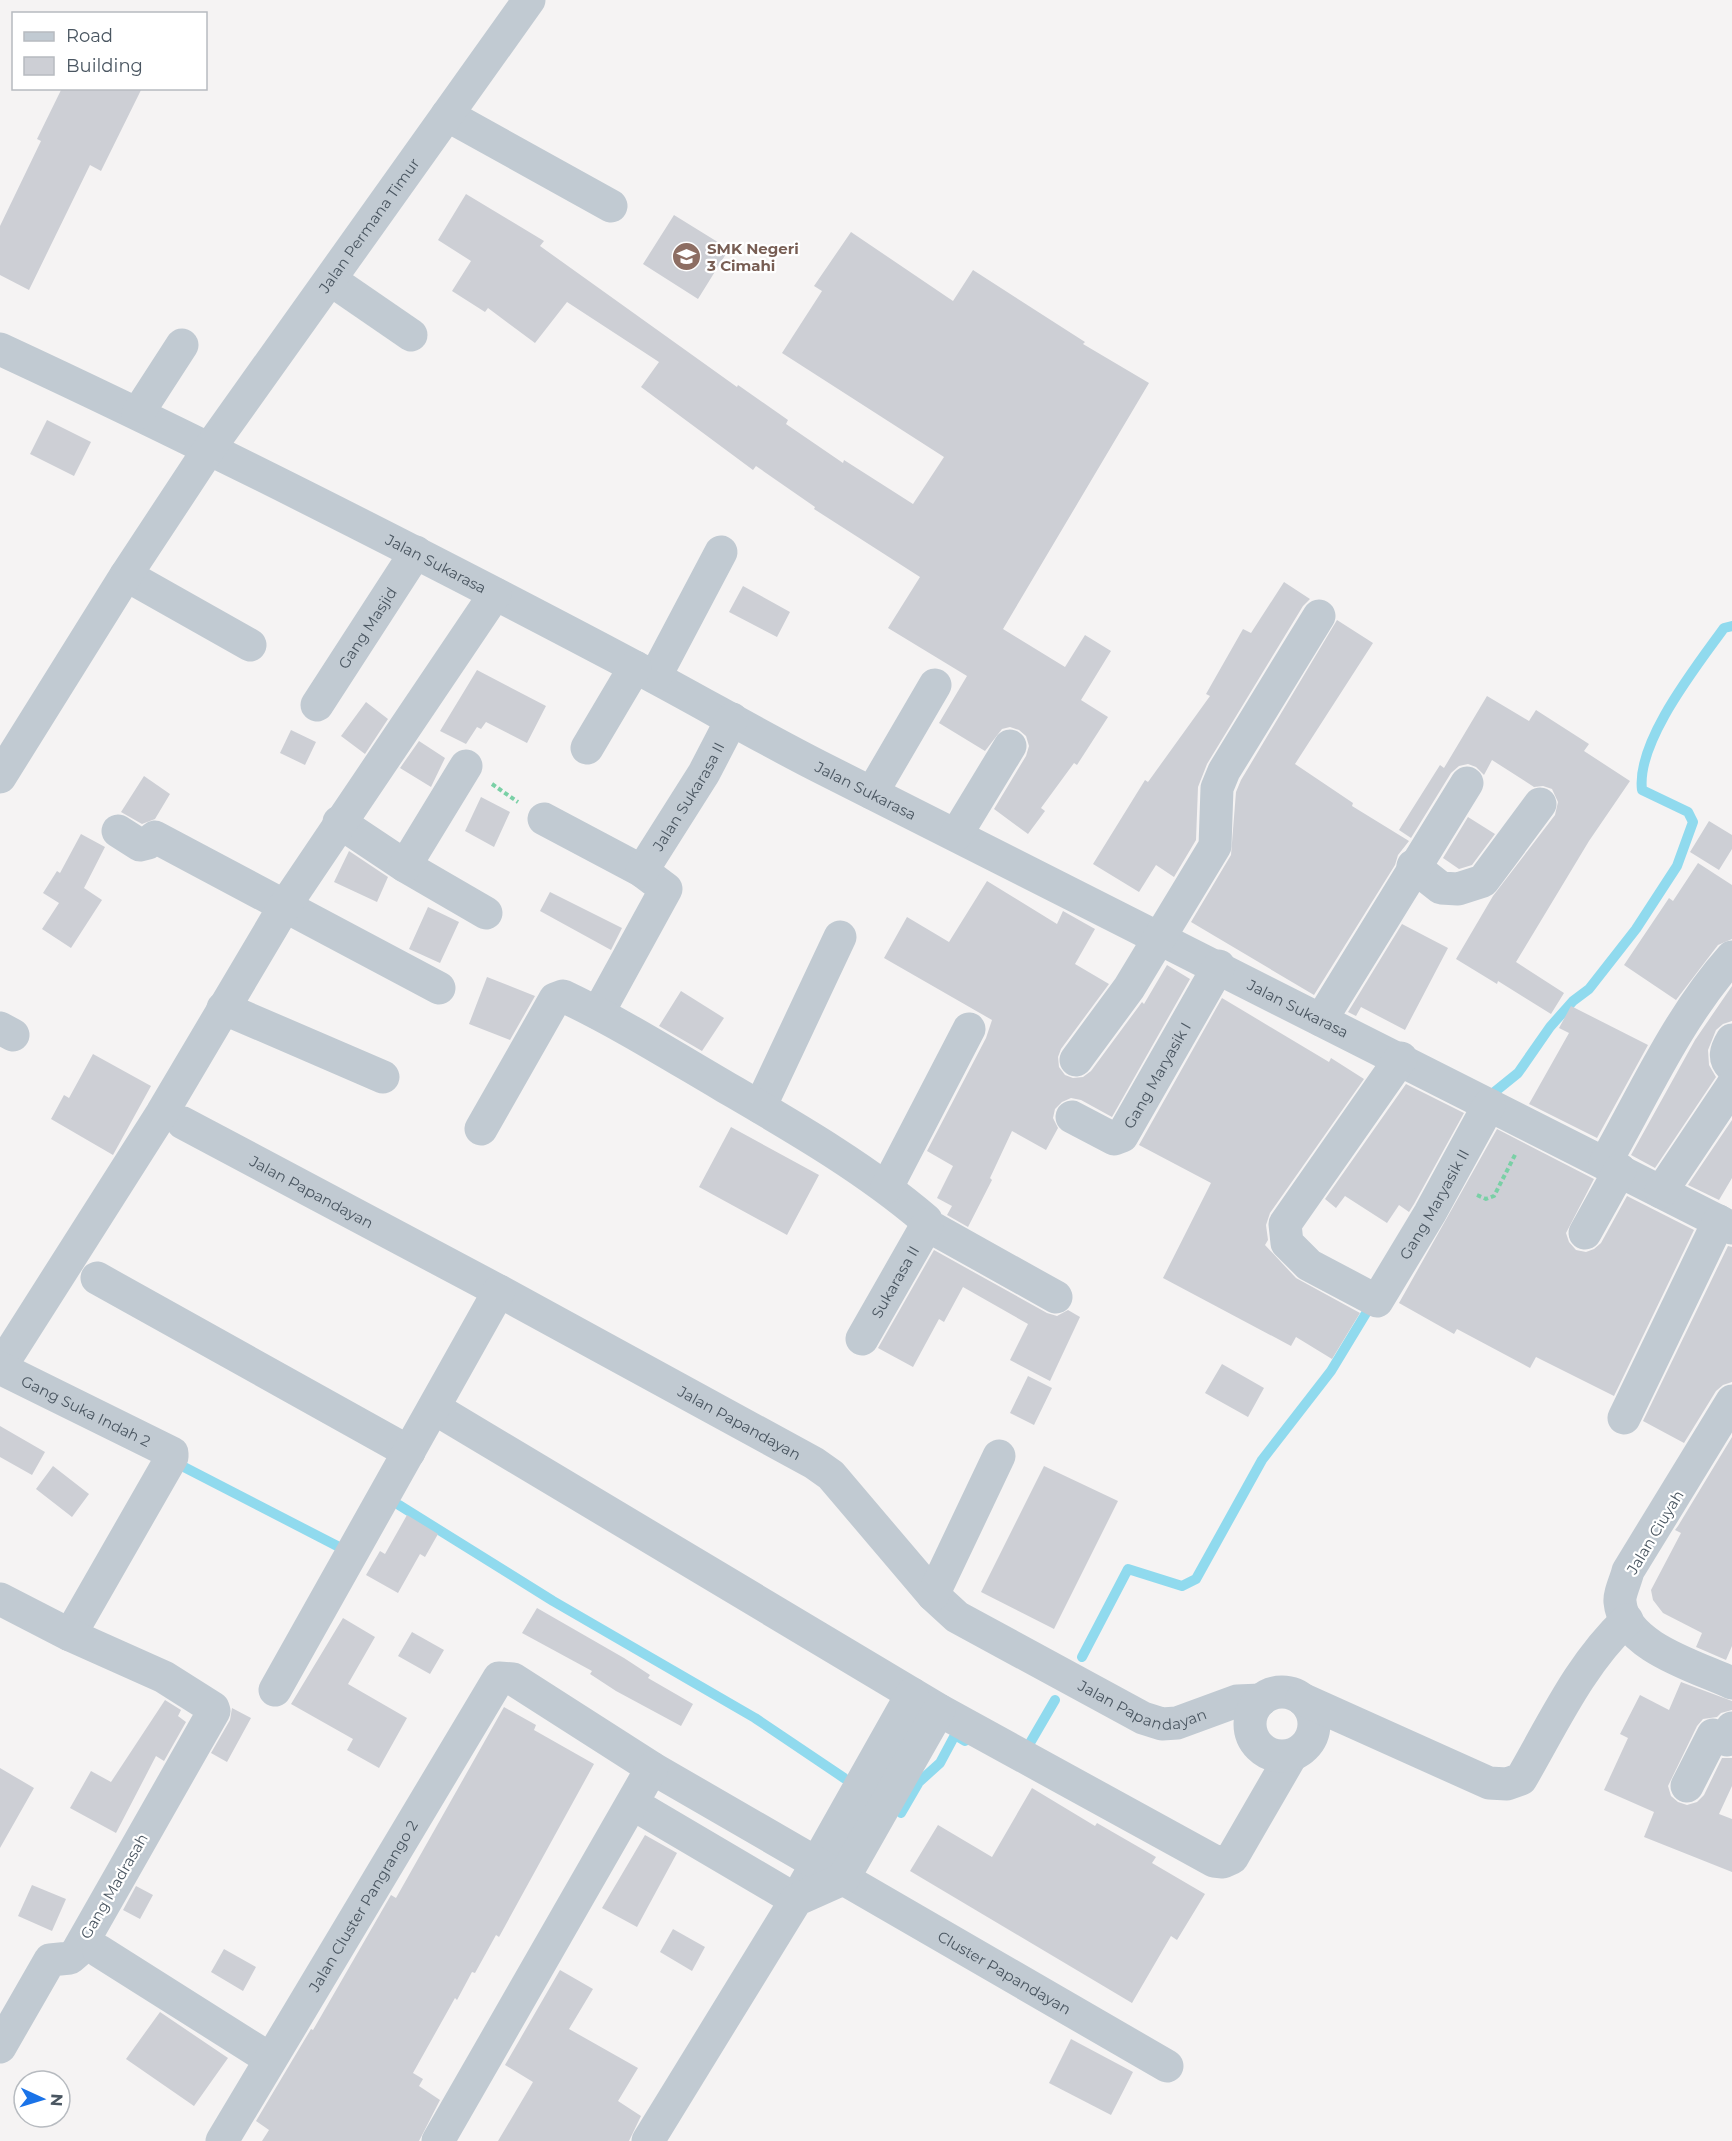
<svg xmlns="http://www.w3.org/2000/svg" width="1732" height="2141" font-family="Montserrat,sans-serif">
	<rect width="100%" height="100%" fill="#f5f3f3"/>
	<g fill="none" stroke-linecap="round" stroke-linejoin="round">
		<!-- stream -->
		<path stroke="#90daee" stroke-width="10" d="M 1492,1094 L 1518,1073 L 1550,1027 L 1573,1001 L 1589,989 L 1636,929 L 1677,866 L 1693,822 L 1688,812 L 1642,790 C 1636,742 1696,667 1724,628 L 1732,626
			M 182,1466 L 343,1549 L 346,1543
			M 399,1505 L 553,1601 L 755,1718 L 844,1778
			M 1082,1657 L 1128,1569 L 1182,1586 L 1196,1579 L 1262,1460 L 1331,1371 L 1371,1305
			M 1030,1743 L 1055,1700
			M 901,1813 L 919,1782 L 940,1763 L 955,1735 L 965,1741"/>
	</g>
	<!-- building -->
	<path fill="#cdcfd5" d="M 62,88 L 142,88 L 101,171 L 90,165 L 29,290 L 0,275 L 0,226 L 41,141 L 37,139 Z
		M 466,194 L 544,241 L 540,246 L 737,387 L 738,385 L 788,420 L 786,424 L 843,463 L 844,460 L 913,504 L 944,457 L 782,353 L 822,291 L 814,286 L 851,232 L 953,301 L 973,270 L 1085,342 L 1083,344 L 1149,383 L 1003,629 L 1065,667 L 1085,635 L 1111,651 L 1081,700 L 1108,717 L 1077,765 L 1074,763 L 1041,808 L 1045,811 L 1028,834 L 994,809 L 1026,756 L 1029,746 L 1026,736 L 1019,730 L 1010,727 L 1002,729 L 985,751 L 939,723 L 967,676 L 888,628 L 920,577 L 814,509 L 815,507 L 756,466 L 753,470 L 641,387 L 659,362 L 567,302 L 535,343 L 488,308 L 485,312 L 452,291 L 471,261 L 438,240 Z
		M 674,215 L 729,249 L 698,299 L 643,264 Z
		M 47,420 L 91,442 L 74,476 L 30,454 Z
		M 1284,582 L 1310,599 L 1303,606 L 1207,764 L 1198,787 L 1196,840 L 1174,877 L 1156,865 L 1139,892 L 1093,864 L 1145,780 L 1148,782 L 1210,696 L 1206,694 L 1243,629 L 1251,633 Z
		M 743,586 L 790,612 L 777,637 L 729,612 Z
		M 1337,620 L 1373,643 L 1295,764 L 1353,803 L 1352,806 L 1409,841 L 1398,855 L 1395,865 L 1314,995 L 1191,922 L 1231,855 L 1236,792 L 1241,780 Z
		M 477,670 L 546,706 L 527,743 L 486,722 L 481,729 L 477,727 L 466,744 L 440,731 Z
		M 1487,696 L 1529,721 L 1536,710 L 1589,744 L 1584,751 L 1630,781 L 1589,841 L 1516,962 L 1564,993 L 1551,1014 L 1498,981 L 1497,984 L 1456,959 L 1493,896 L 1555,815 L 1558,802 L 1552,789 L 1543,786 L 1534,787 L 1492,760 L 1484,775 L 1476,767 L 1468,764 L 1459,766 L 1451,773 L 1411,838 L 1399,830 L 1440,765 L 1444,768 Z
		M 366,702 L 388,719 L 365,754 L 341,736 Z
		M 291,730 L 316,742 L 305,765 L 280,753 Z
		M 419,741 L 445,758 L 431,787 L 400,768 Z
		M 144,776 L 170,794 L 155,819 L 142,824 L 121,812 Z
		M 481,797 L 510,812 L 494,847 L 465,831 Z
		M 1468,817 L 1495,834 L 1472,865 L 1459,869 L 1443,858 Z
		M 1709,821 L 1732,835 L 1732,849 L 1719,870 L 1690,852 Z
		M 81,834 L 105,847 L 84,888 L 102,900 L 71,948 L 42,929 L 59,903 L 43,893 L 57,871 L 60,873 Z
		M 349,851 L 388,877 L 377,902 L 334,882 Z
		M 1698,863 L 1732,885 L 1732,939 L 1718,945 L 1676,1000 L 1624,965 L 1669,898 L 1673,901 Z
		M 987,881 L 1057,924 L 1063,911 L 1095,929 L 1075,964 L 1109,984 L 1061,1049 L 1058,1057 L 1059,1067 L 1065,1075 L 1073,1078 L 1083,1077 L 1091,1071 L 1142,1002 L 1144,1004 L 1167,965 L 1190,979 L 1112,1117 L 1081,1100 L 1071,1098 L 1062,1102 L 1055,1109 L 1053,1118 L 1058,1128 L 1046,1150 L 1012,1131 L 990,1178 L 992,1180 L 968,1227 L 947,1215 L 952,1206 L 937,1198 L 953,1166 L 927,1151 L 986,1038 L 992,1020 L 884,958 L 907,917 L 949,942 Z
		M 550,892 L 622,928 L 611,950 L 540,911 Z
		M 428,907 L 459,922 L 440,963 L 409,949 Z
		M 1402,924 L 1448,948 L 1405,1030 L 1361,1007 L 1356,1016 L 1348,1012 Z
		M 487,977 L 535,996 L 510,1040 L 469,1024 Z
		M 1732,986 L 1732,1021 L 1723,1024 L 1716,1030 L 1708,1050 L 1709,1065 L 1716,1077 L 1655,1168 L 1631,1155 L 1695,1040 Z
		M 681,991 L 724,1018 L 702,1051 L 659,1026 Z
		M 1222,998 L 1329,1062 L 1331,1058 L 1364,1079 L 1270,1213 L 1266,1225 L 1268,1240 L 1265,1245 L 1296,1278 L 1360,1313 L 1332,1359 L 1296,1337 L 1291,1346 L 1163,1278 L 1211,1183 L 1139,1145 Z
		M 1571,1006 L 1648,1045 L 1597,1138 L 1529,1104 L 1569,1033 L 1559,1028 Z
		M 93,1054 L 151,1086 L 113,1155 L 51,1119 L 64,1095 L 69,1098 Z
		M 1406,1084 L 1464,1113 L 1414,1204 L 1409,1212 L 1399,1205 L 1387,1223 L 1345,1196 L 1336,1208 L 1325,1199 Z
		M 1732,1120 L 1732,1178 L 1719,1200 L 1688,1185 Z
		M 731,1127 L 819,1175 L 787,1235 L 699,1187 Z
		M 1497,1129 L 1594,1179 L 1566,1233 L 1569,1242 L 1576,1250 L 1586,1252 L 1594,1249 L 1601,1243 L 1627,1196 L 1694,1230 L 1614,1396 L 1536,1357 L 1530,1368 L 1457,1329 L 1454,1334 L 1399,1303 Z
		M 1728,1246 L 1732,1247 L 1732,1382 L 1723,1385 L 1716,1391 L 1684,1443 L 1643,1421 Z
		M 934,1250 L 1047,1313 L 1057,1316 L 1068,1310 L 1080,1317 L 1050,1381 L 1010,1360 L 1028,1324 L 963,1287 L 944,1322 L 939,1319 L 913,1367 L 878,1348 Z
		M 1222,1364 L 1264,1388 L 1248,1417 L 1205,1393 Z
		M 1028,1376 L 1052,1388 L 1034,1425 L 1010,1413 Z
		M 0,1426 L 45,1452 L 32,1475 L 0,1457 Z
		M 1732,1437 L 1732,1646 L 1726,1660 L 1696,1647 L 1702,1633 L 1663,1613 L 1653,1600 L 1651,1590 L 1681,1533 L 1675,1530 L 1678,1526 Z
		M 53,1466 L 89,1494 L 72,1517 L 36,1489 Z
		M 1044,1466 L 1118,1501 L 1054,1629 L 981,1592 Z
		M 407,1515 L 438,1534 L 425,1557 L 420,1554 L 398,1593 L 366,1575 L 380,1551 L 385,1554 Z
		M 537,1608 L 624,1658 L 650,1675 L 648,1678 L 693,1704 L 681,1726 L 616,1691 L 590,1674 L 592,1671 L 522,1633 Z
		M 343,1618 L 375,1637 L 348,1684 L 407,1718 L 379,1768 L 347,1750 L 353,1739 L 291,1704 Z
		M 412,1632 L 444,1650 L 430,1674 L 398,1656 Z
		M 1681,1682 L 1732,1701 L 1732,1710 L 1721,1713 L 1717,1717 L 1703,1719 L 1697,1726 L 1668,1786 L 1671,1796 L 1678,1802 L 1687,1805 L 1697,1802 L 1704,1795 L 1722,1758 L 1732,1758 L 1732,1786 L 1719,1814 L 1732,1819 L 1732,1872 L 1644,1837 L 1654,1812 L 1604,1790 L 1628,1738 L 1620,1734 L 1640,1695 L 1669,1710 Z
		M 165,1700 L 181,1710 L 178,1716 L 186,1722 L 164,1761 L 156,1756 L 116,1833 L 70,1808 L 91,1771 L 111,1782 Z
		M 504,1707 L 536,1725 L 534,1730 L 594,1764 L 499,1937 L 496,1935 L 475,1973 L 472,1972 L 457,2000 L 455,1998 L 413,2073 L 423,2079 L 419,2086 L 440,2100 L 419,2141 L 262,2141 L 269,2130 L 256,2121 L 311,2029 L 313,2030 L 391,1895 L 396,1898 Z
		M 232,1708 L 251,1718 L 227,1762 L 211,1753 L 230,1720 Z
		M 0,1768 L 34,1788 L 0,1848 Z
		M 1032,1788 L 1095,1826 L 1097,1823 L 1156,1857 L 1152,1863 L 1205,1894 L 1177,1940 L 1171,1936 L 1132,2003 L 910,1871 L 938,1825 L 992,1857 Z
		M 645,1835 L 677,1853 L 637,1927 L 602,1908 Z
		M 32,1885 L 66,1899 L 52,1931 L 18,1916 Z
		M 136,1886 L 153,1895 L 140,1919 L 123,1910 Z
		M 673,1929 L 705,1947 L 692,1971 L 660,1952 Z
		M 224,1949 L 256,1967 L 243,1991 L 211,1972 Z
		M 560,1970 L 593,1989 L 569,2029 L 638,2068 L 618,2101 L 641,2116 L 629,2141 L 498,2141 L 533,2082 L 505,2065 Z
		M 160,2012 L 228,2058 L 194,2106 L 126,2059 Z
		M 1071,2039 L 1133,2072 L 1111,2115 L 1049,2083 Z"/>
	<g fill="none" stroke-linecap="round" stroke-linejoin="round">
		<!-- path -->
		<path stroke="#7ad0a6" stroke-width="4" stroke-dasharray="4.5 3" stroke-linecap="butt" d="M 492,784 L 518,802
			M 1477,1195 L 1486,1199 L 1494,1196 L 1516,1153"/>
		<!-- minor -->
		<g stroke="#c1cad2" stroke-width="33">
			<path d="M 447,115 L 611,206"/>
			<path d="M 331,280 L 411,335"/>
			<path id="s1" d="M 0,349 C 216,449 427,557 637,668 C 700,701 762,738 826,770 C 1128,923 1431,1074 1732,1228"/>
			<path d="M 138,413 L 182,345"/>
			<path d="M 126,575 L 250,645"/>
			<path d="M 655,677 L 721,552"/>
			<path id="s2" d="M 317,705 L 416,552"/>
			<path d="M 587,748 L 635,667"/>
			<path id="s3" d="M 0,777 L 126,575 L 209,449 L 529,0"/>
			<path d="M 872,793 L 935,685"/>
			<path d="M 544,819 L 642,871 L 666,889 L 598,1013"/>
			<path d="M 339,822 L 405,866 L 486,913"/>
			<path d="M 118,831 L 140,845 L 148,843 L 155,837 L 439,988"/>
			<path d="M 956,835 L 1010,746"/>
			<path d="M 405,866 L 466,766"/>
			<path d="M 1413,866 L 1441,888 L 1458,889 L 1483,881 L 1540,804"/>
			<path id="s4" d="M 642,871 L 704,773 L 732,719"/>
			<path d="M 223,1008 L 383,1077"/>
			<path d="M 1321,1020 L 1467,783"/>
			<path d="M 0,1028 L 13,1035"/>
			<path d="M 1732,1040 C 1726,1050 1723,1058 1732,1067"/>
			<path id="s5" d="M 1401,1058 L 1285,1224 L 1287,1243 L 1309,1265 L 1377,1301 L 1430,1213 L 1489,1105"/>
			<path d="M 1076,1060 L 1129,988 L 1215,846 L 1217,788 L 1224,771 L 1319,616"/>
			<path d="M 760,1107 L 840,937"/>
			<path id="s6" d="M 1072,1117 L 1114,1139 L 1122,1136 L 1219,966"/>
			<path id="s7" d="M 183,1123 L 499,1291 L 814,1463 L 831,1475 L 933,1595 L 957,1617 L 1143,1718 L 1162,1724 L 1177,1723 L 1237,1701 L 1261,1700"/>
			<path d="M 481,1129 L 555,999 L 563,996 C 618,1022 669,1054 722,1085 C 792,1126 864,1167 926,1220 L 927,1225 L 1056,1297"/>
			<path d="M 1605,1163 C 1644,1094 1679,1016 1732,957"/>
			<path d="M 887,1187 L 969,1029"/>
			<path d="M 1661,1192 L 1732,1086"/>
			<path d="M 1585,1233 L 1620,1170"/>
			<path d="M 97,1278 L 409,1452"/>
			<path id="s8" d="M 862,1339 L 927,1225"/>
			<path d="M 0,1368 L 162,1113 L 284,907 L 495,594"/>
			<path id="s9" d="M 0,1368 L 172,1453 L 172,1457 L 70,1635"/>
			<path d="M 1732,1401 L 1628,1571 C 1626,1580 1619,1594 1620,1602 C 1624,1647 1698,1667 1732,1683"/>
			<path d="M 434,1408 L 939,1710 L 1214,1861 L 1223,1862 L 1232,1858 L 1291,1756"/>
			<path d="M 1624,1418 L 1719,1221"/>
			<path d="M 933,1595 L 999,1456"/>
			<path d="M 0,1599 L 70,1635 L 164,1677 L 213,1708 L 214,1711 L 77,1952 L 70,1958 L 50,1960 L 0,2047"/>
			<path d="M 275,1690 L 499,1291"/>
			<circle cx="1282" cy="1724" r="32"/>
			<path d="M 1302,1699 L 1489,1783 L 1507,1784 L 1521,1779 C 1553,1724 1580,1664 1627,1620"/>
			<path d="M 1687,1786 L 1713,1735 L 1727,1740 L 1732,1728"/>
			<path d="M 633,1804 L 796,1900 L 912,1694"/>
			<path d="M 99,1951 L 270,2059"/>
			<path id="s10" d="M 222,2141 L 499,1678 L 513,1679 L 652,1768 L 1167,2066"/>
			<path d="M 438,2141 L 652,1768"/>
			<path d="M 648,2141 L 796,1900 L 843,1879 L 939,1710"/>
		</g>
	</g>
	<!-- icons -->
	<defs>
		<symbol id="school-disc" viewBox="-11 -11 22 22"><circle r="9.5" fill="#8d6e63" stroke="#fff"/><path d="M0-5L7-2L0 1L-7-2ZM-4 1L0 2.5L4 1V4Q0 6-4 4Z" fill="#fff"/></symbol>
	</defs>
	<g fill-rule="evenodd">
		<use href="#school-disc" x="670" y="240" width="33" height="33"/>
	</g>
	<g text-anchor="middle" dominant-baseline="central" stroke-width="4.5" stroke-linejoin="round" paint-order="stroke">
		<!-- street labels -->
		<g font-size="15" fill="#4a5661" stroke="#fff">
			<text stroke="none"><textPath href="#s3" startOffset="664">Jalan Permana Timur</textPath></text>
			<text stroke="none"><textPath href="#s1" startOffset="486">Jalan Sukarasa</textPath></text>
			<text stroke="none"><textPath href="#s2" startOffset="92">Gang Masjid</textPath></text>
			<text stroke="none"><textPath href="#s1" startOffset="972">Jalan Sukarasa</textPath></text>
			<text stroke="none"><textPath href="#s4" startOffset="88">Jalan Sukarasa II</textPath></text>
			<text stroke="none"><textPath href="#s1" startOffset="1456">Jalan Sukarasa</textPath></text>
			<text stroke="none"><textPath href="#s6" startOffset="126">Gang Maryasik I</textPath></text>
			<text stroke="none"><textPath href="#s7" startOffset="146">Jalan Papandayan</textPath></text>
			<text stroke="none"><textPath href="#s5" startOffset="442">Gang Maryasik II</textPath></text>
			<text stroke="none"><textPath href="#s8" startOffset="66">Sukarasa II</textPath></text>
			<text stroke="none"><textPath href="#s9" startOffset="96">Gang Suka Indah 2</textPath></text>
			<text stroke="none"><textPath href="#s7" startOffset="632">Jalan Papandayan</textPath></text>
			<text transform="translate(1655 1532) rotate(-59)">Jalan Ciuyah</text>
			<text stroke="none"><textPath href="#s7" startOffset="1136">Jalan Papandayan</textPath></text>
			<text transform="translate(114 1886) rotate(-60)">Gang Madrasah</text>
			<text stroke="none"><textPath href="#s10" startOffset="274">Jalan Cluster Pangrango 2</textPath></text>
			<text stroke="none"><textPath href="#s10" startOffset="1126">Cluster Papandayan</textPath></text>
		</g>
		<!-- education labels -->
		<g font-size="15" font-weight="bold" fill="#785e54" stroke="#fff" text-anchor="start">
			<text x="707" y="248">SMK Negeri<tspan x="707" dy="17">3 Cimahi</tspan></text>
		</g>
	</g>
	<!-- legend -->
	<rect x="12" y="12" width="195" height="78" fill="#ffffff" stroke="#b7bbc0" stroke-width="1.5"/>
	<rect x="24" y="32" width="30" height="9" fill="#c1cad2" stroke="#b7bbc0" stroke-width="1.5"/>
	<text x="66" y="42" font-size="18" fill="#4a5661">Road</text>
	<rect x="24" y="57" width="30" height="18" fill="#cdcfd5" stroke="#b7bbc0" stroke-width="1.5"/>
	<text x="66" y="72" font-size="18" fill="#4a5661">Building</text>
	<!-- north arrow -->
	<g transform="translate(42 2099) rotate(94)"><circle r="28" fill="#ffffff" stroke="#b7bbc0" stroke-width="1.5"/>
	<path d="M0-4.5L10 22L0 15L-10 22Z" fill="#1a73e8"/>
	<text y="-9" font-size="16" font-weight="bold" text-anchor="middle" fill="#4a5661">N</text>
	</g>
</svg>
